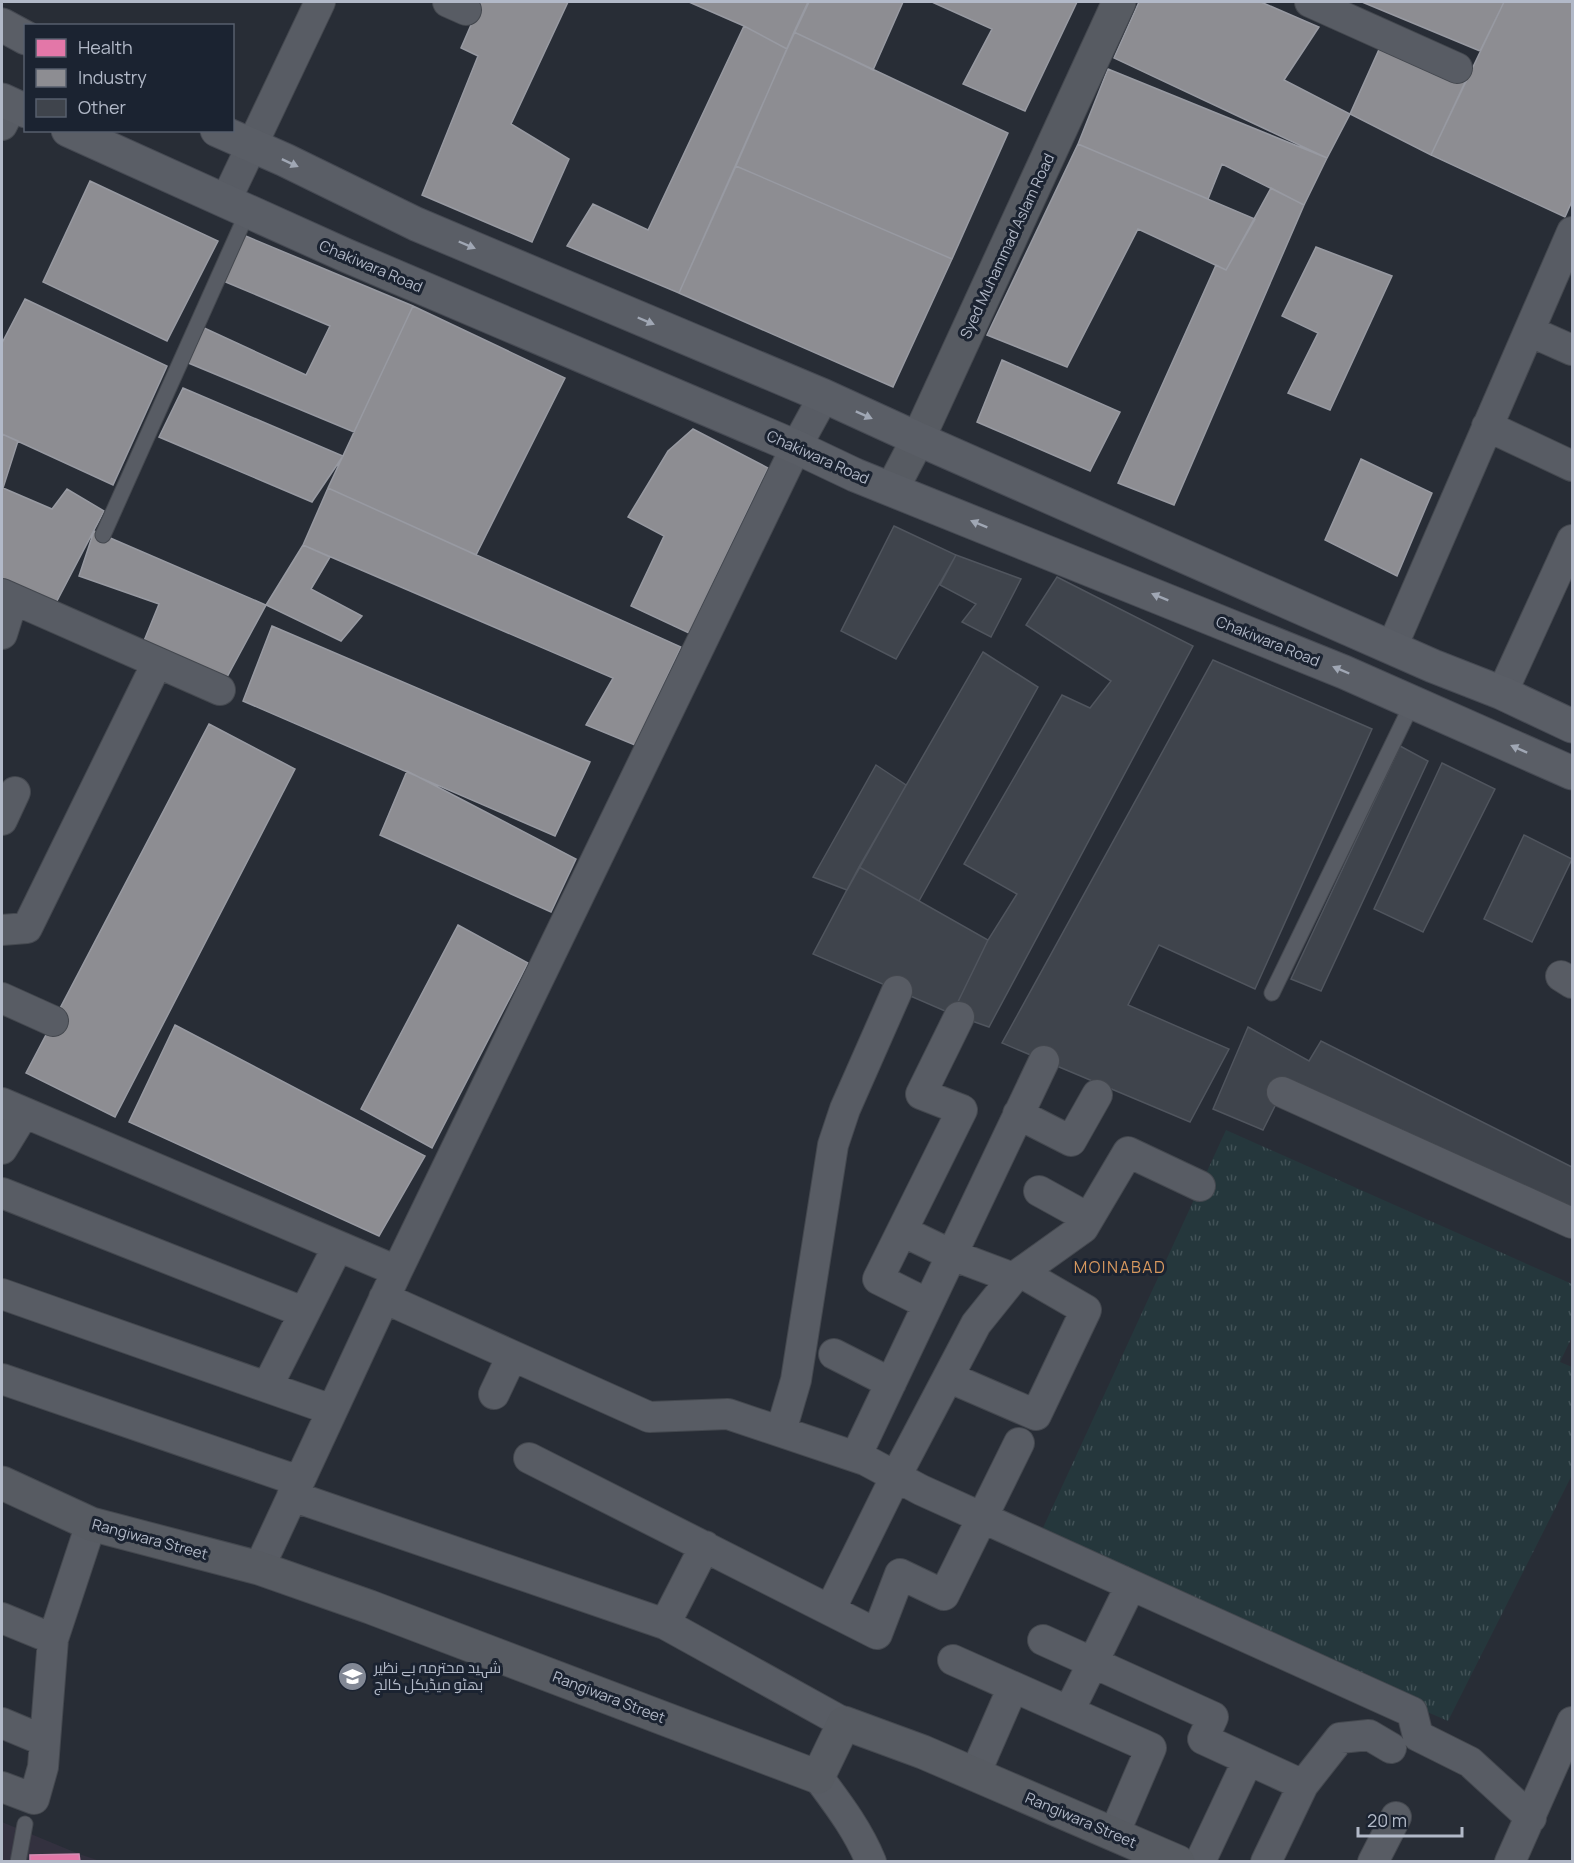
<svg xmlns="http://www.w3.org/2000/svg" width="1574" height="1863" font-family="Manrope,Cairo,sans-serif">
	<defs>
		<pattern id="grass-tufts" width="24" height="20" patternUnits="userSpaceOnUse" patternTransform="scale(1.5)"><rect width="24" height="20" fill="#25373c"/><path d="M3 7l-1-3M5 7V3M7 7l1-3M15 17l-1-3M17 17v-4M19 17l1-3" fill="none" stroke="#425257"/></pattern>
	</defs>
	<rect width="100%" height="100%" fill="#282d36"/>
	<!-- medical -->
	<path fill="#33313f" d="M 2,1822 L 79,1854 L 100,1861 L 2,1861 Z"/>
	<!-- grass -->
	<path fill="url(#grass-tufts)" d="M 1226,1130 L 1572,1284 L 1572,1337 L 1560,1362 L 1572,1367 L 1572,1475 L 1448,1721 L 1036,1543 Z"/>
	<!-- health -->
	<path fill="#e377a8" stroke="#d48bb2" stroke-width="1.5" d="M 79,1854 L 80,1862 L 30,1862 L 30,1855 Z"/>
	<!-- industry -->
	<path fill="#8d8d92" stroke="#989aa2" stroke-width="1.5" d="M 481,2 L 568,2 L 511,124 L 569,159 L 532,242 L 422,195 L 478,56 L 461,48 Z
		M 689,2 L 809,2 L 787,49 L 744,26 Z
		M 808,2 L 903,2 L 873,70 L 794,32 Z
		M 932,2 L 1077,2 L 1025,111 L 963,84 L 992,29 Z
		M 1139,2 L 1261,2 L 1319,27 L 1284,80 L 1350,114 L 1327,158 L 1114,58 Z
		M 1362,2 L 1504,2 L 1480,51 Z
		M 1504,2 L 1572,2 L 1572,201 L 1565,217 L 1431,155 Z
		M 744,26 L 787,49 L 679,293 L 567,246 L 593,204 L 648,230 Z
		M 794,32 L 1008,133 L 952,259 L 736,166 Z
		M 1381,45 L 1466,80 L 1431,155 L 1350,114 Z
		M 1108,69 L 1327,158 L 1304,205 L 1222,164 L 1208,199 L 1078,144 Z
		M 1078,144 L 1255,219 L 1226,270 L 1138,229 L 1067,367 L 987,335 Z
		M 736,166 L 952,259 L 893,387 L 679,293 Z
		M 90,181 L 218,241 L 167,341 L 43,282 Z
		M 1271,188 L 1304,205 L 1174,505 L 1118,483 L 1216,265 L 1226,270 Z
		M 241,234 L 413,306 L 354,432 L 186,362 L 200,326 L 306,375 L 330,326 L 221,280 Z
		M 1316,247 L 1392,276 L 1330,410 L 1288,393 L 1318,333 L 1282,316 Z
		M 25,299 L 167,366 L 113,485 L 2,434 L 2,343 Z
		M 413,306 L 565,378 L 476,555 L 328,488 Z
		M 1002,360 L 1120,412 L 1090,471 L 977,422 Z
		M 183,388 L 343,456 L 312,502 L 159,437 Z
		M 693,429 L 768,468 L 689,633 L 631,606 L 664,536 L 628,517 L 668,451 Z
		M 2,434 L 18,441 L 3,488 L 52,509 L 67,489 L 104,511 L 47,620 L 2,598 Z
		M 1361,459 L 1432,493 L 1397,576 L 1325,540 Z
		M 328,488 L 681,647 L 635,745 L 586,725 L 613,678 L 303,545 Z
		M 94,531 L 266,605 L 220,690 L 139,653 L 159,604 L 79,576 Z
		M 303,545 L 330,557 L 311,589 L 362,616 L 341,641 L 266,605 Z
		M 272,626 L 590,762 L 555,836 L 243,701 Z
		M 209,724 L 295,769 L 115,1117 L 26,1073 Z
		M 407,771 L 576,859 L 551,912 L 380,835 Z
		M 458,925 L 528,963 L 432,1148 L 361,1109 Z
		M 175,1025 L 425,1156 L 379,1236 L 129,1122 Z"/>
	<!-- building -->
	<path fill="#3f444c" stroke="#50555e" stroke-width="1.5" d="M 894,526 L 956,555 L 896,659 L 841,631 Z
		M 956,555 L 1021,579 L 991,637 L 962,622 L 976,604 L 940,585 Z
		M 1057,577 L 1193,646 L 989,1027 L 952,1014 L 988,940 L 1017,894 L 964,864 L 1062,695 L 1090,708 L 1111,681 L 1026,625 Z
		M 983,652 L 1038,687 L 919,901 L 859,867 Z
		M 1213,660 L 1372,729 L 1255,989 L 1159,945 L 1128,1005 L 1229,1049 L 1190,1122 L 1002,1043 Z
		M 1400,746 L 1428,761 L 1321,991 L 1291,979 Z
		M 1442,763 L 1495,789 L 1423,932 L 1374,909 Z
		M 876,765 L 906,785 L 847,890 L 813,877 Z
		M 1524,835 L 1572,859 L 1532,942 L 1484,919 Z
		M 859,867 L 988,940 L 952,1014 L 813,954 Z
		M 1248,1027 L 1309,1061 L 1321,1041 L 1572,1167 L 1572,1214 L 1282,1092 L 1263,1130 L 1213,1109 Z"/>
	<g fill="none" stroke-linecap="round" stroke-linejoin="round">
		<defs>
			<path id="lane" d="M 103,535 L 248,211
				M 1272,993 L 1413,702
				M 18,1862 L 25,1824"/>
			<path id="street" d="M 448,2 L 466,10
				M 1310,2 L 1457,68
				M 2,125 L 12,105
				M 225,202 L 320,2
				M 1529,331 L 1572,350
				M 1487,426 L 1572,466
				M 2,594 L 220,690
				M 2,634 L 13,599
				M 1392,647 L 1572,232
				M 1502,693 L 1572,540
				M 2,820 L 15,792
				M 2,930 L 27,928 L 157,663
				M 1561,976 L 1572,983
				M 2,998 L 53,1021
				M 1282,1092 L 1572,1223
				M 2,1103 L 397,1271
				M 1018,1114 L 1071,1141 L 1097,1095
				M 2,1149 L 24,1113
				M 1039,1191 L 1088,1218
				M 2,1193 L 303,1312
				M 902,1231 L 952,1255 L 1013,1278
				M 2,1294 L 332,1410
				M 384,1298 L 649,1417 L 728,1414 L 865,1460 L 921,1490 L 1412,1712 L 1418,1736 L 1470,1762 L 1531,1818
				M 928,1304 L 878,1279 L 962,1110 L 921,1094 L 959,1017
				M 834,1354 L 891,1383
				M 948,1377 L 1036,1415 L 1086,1310 L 1022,1273
				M 2,1379 L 299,1481
				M 267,1387 L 338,1246
				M 494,1394 L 512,1356
				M 781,1431 L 796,1380 L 833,1145 L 845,1109 L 897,991
				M 856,1456 L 1044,1061
				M 529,1458 L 877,1634 L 900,1574 L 944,1595 L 1019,1443
				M 292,1496 L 665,1624 L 844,1723
				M 259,1568 L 397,1271 L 796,447 L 824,396
				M 830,1610 L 896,1476 L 976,1324 L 1013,1278 L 1083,1228 L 1128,1152 L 1200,1186
				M 2,1618 L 53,1639
				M 665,1624 L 705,1546
				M 1043,1640 L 1213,1717 L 1203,1739 L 1303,1785
				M 953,1660 L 1151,1748 L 1114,1834
				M 1069,1711 L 1131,1585
				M 2,1723 L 45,1741
				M 975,1774 L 1013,1687
				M 818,1777 C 838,1804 858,1830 871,1862
				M 2,1787 L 34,1799 L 43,1767 L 53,1639 L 91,1524
				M 1200,1862 L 1248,1760
				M 1266,1862 L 1303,1785 L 1340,1738 L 1369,1735 L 1391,1748
				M 1373,1862 L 1396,1817
				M 1510,1862 L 1572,1722"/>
			<path id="secondary" d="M 892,489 L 918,439 L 1119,2
				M 2,1483 L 91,1524 L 259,1568 L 370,1607 L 818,1777 L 844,1723 L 923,1752 L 1178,1862"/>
			<path id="primary" d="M 2,25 L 26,38
				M 2,100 L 26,111
				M 68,130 L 345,255 L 796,447 L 855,475 L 1344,672 L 1572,773
				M 217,130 L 285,160 L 416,224 L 824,396 L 918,439 L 1433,666 L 1502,693 L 1572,726"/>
		</defs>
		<!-- lane casing -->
		<use href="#lane" stroke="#44484f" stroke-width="17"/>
		<!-- street casing -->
		<use href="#street" stroke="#44484f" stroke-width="32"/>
		<!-- secondary casing -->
		<use href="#secondary" stroke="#44484f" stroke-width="35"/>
		<!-- primary casing -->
		<use href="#primary" stroke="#464a53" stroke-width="35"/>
		<!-- lane -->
		<use href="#lane" stroke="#585c64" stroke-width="15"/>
		<!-- street -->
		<use href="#street" stroke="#585c64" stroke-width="30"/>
		<!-- secondary -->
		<use href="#secondary" stroke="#575b62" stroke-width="33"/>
		<!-- primary -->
		<use href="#primary" stroke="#5a5e66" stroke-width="33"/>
	</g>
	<!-- one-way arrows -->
	<defs><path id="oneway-solid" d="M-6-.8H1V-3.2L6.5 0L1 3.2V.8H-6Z" transform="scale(1.5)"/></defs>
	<g fill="#a0a7b4">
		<use href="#oneway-solid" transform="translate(290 163) rotate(25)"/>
		<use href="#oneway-solid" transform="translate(467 245) rotate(23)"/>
		<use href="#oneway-solid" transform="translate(646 321) rotate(23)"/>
		<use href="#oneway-solid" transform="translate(864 415) rotate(24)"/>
		<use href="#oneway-solid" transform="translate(979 524) rotate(-158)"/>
		<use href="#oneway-solid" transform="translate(1160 597) rotate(-158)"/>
		<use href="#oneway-solid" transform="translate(1341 670) rotate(-157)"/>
		<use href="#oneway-solid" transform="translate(1519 749) rotate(-156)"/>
	</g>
	<!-- icons -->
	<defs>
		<symbol id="university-disc" viewBox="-11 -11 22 22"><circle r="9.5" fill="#828895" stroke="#1b2331"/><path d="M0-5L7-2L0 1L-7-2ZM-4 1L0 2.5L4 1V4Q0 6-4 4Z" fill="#fff"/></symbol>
	</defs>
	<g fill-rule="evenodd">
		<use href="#university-disc" x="336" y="1660" width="33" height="33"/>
	</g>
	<g text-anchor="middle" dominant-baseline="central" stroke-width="6" stroke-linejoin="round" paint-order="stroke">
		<!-- street labels -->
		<g font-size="15" fill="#b2b9c8" stroke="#1b2331">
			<text transform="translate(1007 246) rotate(-65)">Syed Muhammad Aslam Road</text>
			<text transform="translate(371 266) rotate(23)">Chakiwara Road</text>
			<text transform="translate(818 457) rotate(24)">Chakiwara Road</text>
			<text transform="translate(1268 641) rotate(22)">Chakiwara Road</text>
			<text transform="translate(150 1539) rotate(15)">Rangiwara Street</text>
			<text transform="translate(609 1697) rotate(21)">Rangiwara Street</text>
			<text transform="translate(1081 1820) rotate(23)">Rangiwara Street</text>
		</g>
		<!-- poi labels -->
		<g font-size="15" fill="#b2b9c8" stroke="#1b2331" text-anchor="start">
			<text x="374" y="1667">شہید محترمہ بے نظیر<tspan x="374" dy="17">بھٹو میڈیکل کالج</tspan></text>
		</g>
		<!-- neighbourhood labels -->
		<g font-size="16" letter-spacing="1.5" fill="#d6985f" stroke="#1b2331">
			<text x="1120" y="1267">MOINABAD</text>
		</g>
	</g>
	<!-- border -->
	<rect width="1574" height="1863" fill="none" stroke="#b2b9c8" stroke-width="6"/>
	<!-- legend -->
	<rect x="24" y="24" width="210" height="108" fill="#1b2331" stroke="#575f6d" stroke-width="1.5"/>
	<rect x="36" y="39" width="30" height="18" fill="#e377a8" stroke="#575f6d" stroke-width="1.5"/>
	<text x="78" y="54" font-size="18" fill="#b2b9c8">Health</text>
	<rect x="36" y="69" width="30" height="18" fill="#8d8d92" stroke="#575f6d" stroke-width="1.5"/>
	<text x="78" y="84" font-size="18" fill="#b2b9c8">Industry</text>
	<rect x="36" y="99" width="30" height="18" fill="#3f444c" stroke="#575f6d" stroke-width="1.5"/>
	<text x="78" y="114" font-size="18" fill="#b2b9c8">Other</text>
	<!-- scale -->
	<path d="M1358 1827v9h104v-9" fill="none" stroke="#b2b9c8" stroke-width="3"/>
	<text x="1367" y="1827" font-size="18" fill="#b2b9c8" stroke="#1b2331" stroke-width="4.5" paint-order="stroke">20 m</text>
</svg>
